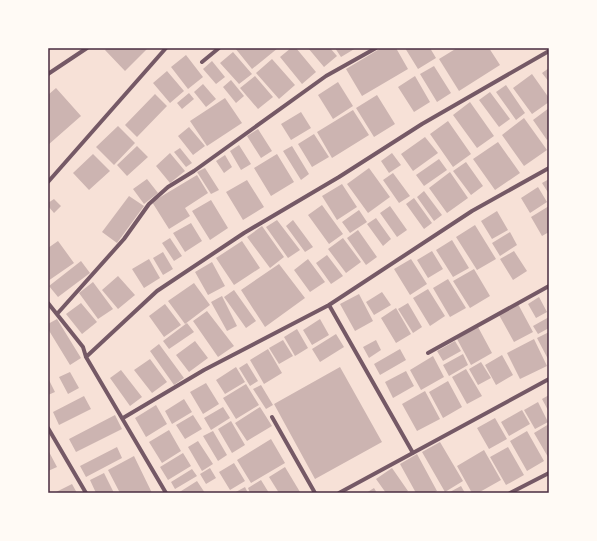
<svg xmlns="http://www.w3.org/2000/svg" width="597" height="541" font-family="'Work Sans',sans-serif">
	<rect width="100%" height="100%" fill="#f7e1d7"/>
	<!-- building -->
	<path fill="#ccb4b1" d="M 107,48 L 148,48 L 125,71 L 105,50 Z
		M 235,48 L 278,48 L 252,69 Z
		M 291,48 L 296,48 L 316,72 L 302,84 L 280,57 Z
		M 308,48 L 330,48 L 337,56 L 324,67 Z
		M 335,48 L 356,48 L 341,57 Z
		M 381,48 L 396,48 L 408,69 L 362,96 L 346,69 Z
		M 405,48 L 430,48 L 436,58 L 418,69 Z
		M 457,48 L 489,48 L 500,65 L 459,91 L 439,59 Z
		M 233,52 L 252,74 L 239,84 L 220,63 Z
		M 186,55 L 203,77 L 188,89 L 171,67 Z
		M 272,59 L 295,85 L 279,99 L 256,73 Z
		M 212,61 L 225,77 L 216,84 L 203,69 Z
		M 434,66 L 451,93 L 437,102 L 420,74 Z
		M 549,68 L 549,82 L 542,73 Z
		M 167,71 L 184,91 L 170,103 L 153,83 Z
		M 532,74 L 549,98 L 549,102 L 532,114 L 513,88 Z
		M 255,76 L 273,97 L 258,109 L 240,88 Z
		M 415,76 L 430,102 L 414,112 L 398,87 Z
		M 231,80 L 244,96 L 236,103 L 223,87 Z
		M 338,82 L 353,106 L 333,119 L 318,95 Z
		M 203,84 L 216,99 L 206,107 L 194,92 Z
		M 506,85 L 525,113 L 516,120 L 496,92 Z
		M 56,88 L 81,116 L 48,145 L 48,95 Z
		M 490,92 L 510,119 L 499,127 L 479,100 Z
		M 189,93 L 194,99 L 182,109 L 177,103 Z
		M 155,94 L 167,106 L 137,137 L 125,125 Z
		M 377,95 L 395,124 L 374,137 L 356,108 Z
		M 225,98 L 242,123 L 207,146 L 190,121 Z
		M 470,102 L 494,136 L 477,148 L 453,115 Z
		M 549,108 L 549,138 L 547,140 L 533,120 Z
		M 353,110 L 369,135 L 332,158 L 317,132 Z
		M 301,112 L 311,128 L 291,140 L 281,124 Z
		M 524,118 L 547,150 L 524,166 L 502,135 Z
		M 448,121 L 471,154 L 453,167 L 430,134 Z
		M 118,126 L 135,143 L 114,165 L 96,147 Z
		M 189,127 L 205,146 L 193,155 L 178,136 Z
		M 258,129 L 272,151 L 261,158 L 247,136 Z
		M 314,134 L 329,157 L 312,167 L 298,144 Z
		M 425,137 L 438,153 L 413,171 L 401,154 Z
		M 498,142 L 520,173 L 495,190 L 473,159 Z
		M 239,145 L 251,164 L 241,170 L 230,151 Z
		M 137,146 L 148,157 L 127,176 L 117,165 Z
		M 292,146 L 309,174 L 301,180 L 283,151 Z
		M 180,148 L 192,163 L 186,167 L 174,152 Z
		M 170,153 L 185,171 L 170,183 L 156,166 Z
		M 392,153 L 401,165 L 389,173 L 381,161 Z
		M 93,154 L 110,171 L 89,190 L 73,173 Z
		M 277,154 L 294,182 L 271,196 L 254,168 Z
		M 225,155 L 232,167 L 224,173 L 216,161 Z
		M 439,159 L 447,170 L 424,186 L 416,175 Z
		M 466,162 L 483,186 L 471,195 L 453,171 Z
		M 205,168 L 219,190 L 211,194 L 197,172 Z
		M 369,168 L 390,197 L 368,213 L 347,184 Z
		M 450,172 L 468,198 L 447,213 L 429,188 Z
		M 393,173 L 410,196 L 399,203 L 383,180 Z
		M 197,175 L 208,193 L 185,208 L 190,216 L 169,229 L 152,202 Z
		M 147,179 L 158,193 L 144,204 L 133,189 Z
		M 549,179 L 549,194 L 542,183 Z
		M 247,180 L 264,207 L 243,220 L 226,192 Z
		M 342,184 L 357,207 L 337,220 L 322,196 Z
		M 538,187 L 547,202 L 530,213 L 521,198 Z
		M 424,191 L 442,215 L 434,221 L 417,197 Z
		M 129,196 L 144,206 L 117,243 L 102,232 Z
		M 414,198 L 432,223 L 424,229 L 406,204 Z
		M 54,199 L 61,206 L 54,213 L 48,206 L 48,203 Z
		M 211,200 L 228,228 L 210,240 L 192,211 Z
		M 322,205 L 343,234 L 329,244 L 308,215 Z
		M 390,206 L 407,230 L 397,237 L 380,213 Z
		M 549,206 L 549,232 L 542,236 L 531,217 Z
		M 359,210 L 367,222 L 350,233 L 342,222 Z
		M 497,211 L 508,230 L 492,239 L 481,221 Z
		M 376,218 L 391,239 L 383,246 L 367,224 Z
		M 277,220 L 300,250 L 288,258 L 266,227 Z
		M 293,220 L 313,247 L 305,252 L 286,226 Z
		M 191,223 L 202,241 L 185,252 L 173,233 Z
		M 475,225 L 496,259 L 477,270 L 456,237 Z
		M 262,226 L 284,257 L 270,268 L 247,237 Z
		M 358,230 L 377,257 L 366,265 L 347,238 Z
		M 510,232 L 517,245 L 500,256 L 492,243 Z
		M 170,238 L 182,256 L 174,261 L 162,243 Z
		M 343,238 L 361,262 L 346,273 L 328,249 Z
		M 452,240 L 469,268 L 453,277 L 436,250 Z
		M 58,241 L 74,263 L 48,281 L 48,248 Z
		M 242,241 L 260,268 L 234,285 L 216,258 Z
		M 432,251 L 443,269 L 428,278 L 417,260 Z
		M 514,251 L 527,271 L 513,280 L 500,259 Z
		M 163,252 L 173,269 L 163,275 L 153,258 Z
		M 327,255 L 343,276 L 331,284 L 316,263 Z
		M 149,259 L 160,278 L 144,288 L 132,269 Z
		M 308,259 L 325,282 L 310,292 L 294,270 Z
		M 411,259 L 427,284 L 410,295 L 394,269 Z
		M 81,261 L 90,273 L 58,297 L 49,286 Z
		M 212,262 L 225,286 L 208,295 L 195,272 Z
		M 279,264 L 305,298 L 265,327 L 241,290 Z
		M 474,269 L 490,296 L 470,308 L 453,281 Z
		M 118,276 L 135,295 L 118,309 L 102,290 Z
		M 448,279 L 466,308 L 450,317 L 433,288 Z
		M 93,282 L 113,309 L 98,319 L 79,293 Z
		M 194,283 L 210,305 L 185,324 L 168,301 Z
		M 428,289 L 445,316 L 430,326 L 413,298 Z
		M 234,290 L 256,321 L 246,328 L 224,297 Z
		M 382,292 L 391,305 L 374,315 L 366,302 Z
		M 359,294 L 373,321 L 355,331 L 340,304 Z
		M 222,296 L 237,326 L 227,331 L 211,302 Z
		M 539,297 L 547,312 L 536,318 L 528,304 Z
		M 81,303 L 97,322 L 82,334 L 66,314 Z
		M 408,303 L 422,327 L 413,333 L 398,309 Z
		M 165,304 L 181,325 L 164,337 L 149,316 Z
		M 518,304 L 533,332 L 514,342 L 499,315 Z
		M 396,308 L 411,334 L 396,343 L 381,318 Z
		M 207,311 L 234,346 L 218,357 L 193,321 Z
		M 549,317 L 549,328 L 538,334 L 533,326 Z
		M 57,319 L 81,358 L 70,365 L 48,329 L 48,324 Z
		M 320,319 L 329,335 L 312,345 L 303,330 Z
		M 187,323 L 194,332 L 169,349 L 163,341 Z
		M 478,327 L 492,353 L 471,365 L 457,339 Z
		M 297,329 L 308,348 L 295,356 L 284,337 Z
		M 549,332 L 549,361 L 537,338 Z
		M 336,334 L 344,347 L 320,362 L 312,349 Z
		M 534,339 L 547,366 L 520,379 L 507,353 Z
		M 283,340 L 293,356 L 279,364 L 269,348 Z
		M 376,340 L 381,350 L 369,358 L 363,347 Z
		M 195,341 L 208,358 L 189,372 L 176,355 Z
		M 455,341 L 461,351 L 443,361 L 437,351 Z
		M 159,344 L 184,378 L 174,385 L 150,351 Z
		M 268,349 L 282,373 L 264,384 L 250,360 Z
		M 400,349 L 406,360 L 380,375 L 374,364 Z
		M 463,354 L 468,365 L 449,376 L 443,365 Z
		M 502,355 L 513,375 L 496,385 L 485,365 Z
		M 433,356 L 444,377 L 421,390 L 410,370 Z
		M 150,359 L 167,382 L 152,393 L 134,370 Z
		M 481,362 L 491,378 L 478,385 L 469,369 Z
		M 247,363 L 258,381 L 250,386 L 239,368 Z
		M 236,367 L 245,382 L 225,394 L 216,380 Z
		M 340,367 L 382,442 L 315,479 L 274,404 Z
		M 466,369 L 482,396 L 467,404 L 452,377 Z
		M 121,370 L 142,397 L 130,406 L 110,378 Z
		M 406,371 L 414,386 L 393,398 L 385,382 Z
		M 70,372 L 79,388 L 68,394 L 59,377 Z
		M 48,378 L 55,392 L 48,395 Z
		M 448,381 L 462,407 L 443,418 L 429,392 Z
		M 206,383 L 219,404 L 203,414 L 190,392 Z
		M 246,384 L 259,405 L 236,419 L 223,398 Z
		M 261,385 L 273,405 L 266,409 L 253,389 Z
		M 425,391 L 440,419 L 417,431 L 402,404 Z
		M 549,395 L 549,412 L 542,399 Z
		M 84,396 L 91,409 L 59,425 L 53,412 Z
		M 184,399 L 192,412 L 172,424 L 165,411 Z
		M 538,402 L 548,422 L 535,429 L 524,410 Z
		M 156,405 L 167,424 L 146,437 L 135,418 Z
		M 223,407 L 230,418 L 211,430 L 204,418 Z
		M 260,407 L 272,426 L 247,441 L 235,423 Z
		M 522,410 L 530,424 L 509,436 L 501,422 Z
		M 115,415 L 122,429 L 76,452 L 69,439 Z
		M 193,415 L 202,429 L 185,439 L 176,425 Z
		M 495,418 L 507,439 L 489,449 L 477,428 Z
		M 231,421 L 245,445 L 232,453 L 218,429 Z
		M 549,424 L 549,456 L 548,457 L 534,433 Z
		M 169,430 L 181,451 L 162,463 L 149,442 Z
		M 213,431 L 227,455 L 218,461 L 203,436 Z
		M 527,431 L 544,461 L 527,471 L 510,441 Z
		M 271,439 L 285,463 L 251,483 L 237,460 Z
		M 198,441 L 213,464 L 202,471 L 188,447 Z
		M 440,442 L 463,481 L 445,492 L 422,452 Z
		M 117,447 L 122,458 L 86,477 L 80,466 Z
		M 508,447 L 524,475 L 506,485 L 490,457 Z
		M 48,450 L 57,467 L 48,471 Z
		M 484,450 L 501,480 L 478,493 L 472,493 L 457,466 Z
		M 183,453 L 191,466 L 168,480 L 160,467 Z
		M 417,454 L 437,491 L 433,493 L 416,493 L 400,464 Z
		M 134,456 L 152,493 L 120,493 L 108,470 Z
		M 234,463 L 245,481 L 230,490 L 219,472 Z
		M 285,467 L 300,492 L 299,493 L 279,493 L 269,477 Z
		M 210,468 L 216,478 L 206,484 L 200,474 Z
		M 392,468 L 408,491 L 405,493 L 386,493 L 376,479 Z
		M 192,469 L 197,476 L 175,489 L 171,482 Z
		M 104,473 L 114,493 L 96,493 L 90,480 Z
		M 261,480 L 269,493 L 250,493 L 248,488 Z
		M 197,481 L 205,493 L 178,493 Z
		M 72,484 L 77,493 L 54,493 Z
		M 461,486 L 465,493 L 448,493 Z
		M 245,487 L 248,493 L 234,493 Z
		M 374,488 L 377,493 L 366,493 Z"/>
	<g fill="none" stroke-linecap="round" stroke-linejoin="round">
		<!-- minor -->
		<path stroke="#755966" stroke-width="4" d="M 202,62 L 219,48
			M 48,74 L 87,48
			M 48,182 L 166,48
			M 48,303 L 83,347 L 86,357 L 166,493
			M 329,305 L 413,453
			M 57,314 L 124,239 L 149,204 L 168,187 L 194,171 L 326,76 L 376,48
			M 428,353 L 549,286
			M 86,357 L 157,291 L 244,233 L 339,177 L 422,124 L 549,51
			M 272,417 L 315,493
			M 123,418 L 204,370 L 329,305 L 472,211 L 549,168
			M 48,428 L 86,493
			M 339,493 L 549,379
			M 510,493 L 549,473"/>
	</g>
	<!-- border -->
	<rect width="597" height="541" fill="none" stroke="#fffaf5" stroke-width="98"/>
	<rect x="49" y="49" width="499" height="443" fill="none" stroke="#4a2c40" stroke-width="1.5"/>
</svg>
